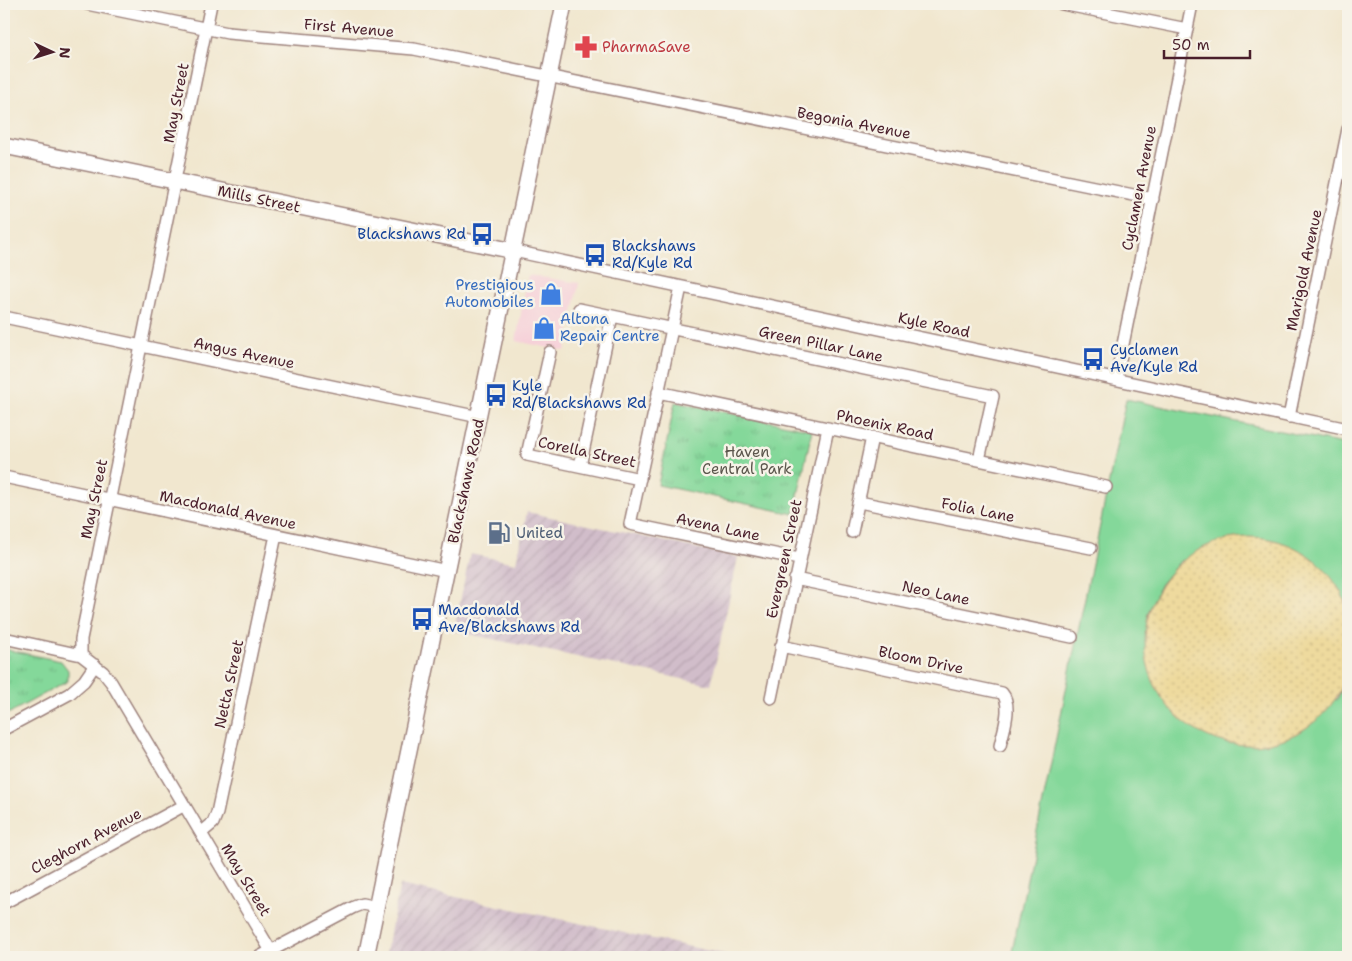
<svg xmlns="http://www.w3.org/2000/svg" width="1352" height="961" font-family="'Shantell Sans',sans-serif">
	<defs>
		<pattern id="industrial-furrows" width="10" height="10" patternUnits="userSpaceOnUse" patternTransform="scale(1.25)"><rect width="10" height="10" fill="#d1bdca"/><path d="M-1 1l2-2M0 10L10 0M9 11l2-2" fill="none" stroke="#b5a2ae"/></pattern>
		<pattern id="sand-dots" width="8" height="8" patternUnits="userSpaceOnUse" patternTransform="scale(1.25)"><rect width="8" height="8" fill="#eeda9e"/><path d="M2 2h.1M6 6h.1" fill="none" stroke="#cebb88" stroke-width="1.8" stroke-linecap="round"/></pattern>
		<pattern id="park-tufts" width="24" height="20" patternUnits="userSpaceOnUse" patternTransform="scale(1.25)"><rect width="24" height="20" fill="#84d89a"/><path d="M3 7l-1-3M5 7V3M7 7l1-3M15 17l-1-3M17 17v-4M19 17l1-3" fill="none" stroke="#74b985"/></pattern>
	</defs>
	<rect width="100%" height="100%" fill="#f7f3e8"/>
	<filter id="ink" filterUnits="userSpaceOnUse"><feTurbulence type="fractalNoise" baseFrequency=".02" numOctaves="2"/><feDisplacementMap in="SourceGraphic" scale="10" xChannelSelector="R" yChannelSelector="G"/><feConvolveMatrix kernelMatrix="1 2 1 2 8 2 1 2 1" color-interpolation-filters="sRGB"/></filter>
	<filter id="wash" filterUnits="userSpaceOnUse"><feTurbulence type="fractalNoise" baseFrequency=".0096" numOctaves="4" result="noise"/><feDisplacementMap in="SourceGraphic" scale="20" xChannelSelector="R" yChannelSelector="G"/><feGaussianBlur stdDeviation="1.12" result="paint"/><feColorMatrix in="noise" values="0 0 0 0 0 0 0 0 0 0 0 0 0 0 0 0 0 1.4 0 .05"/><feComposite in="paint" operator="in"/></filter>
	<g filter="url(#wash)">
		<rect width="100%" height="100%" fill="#f1e7cf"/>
		<!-- built -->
		<path fill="#f6cfd8" d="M 528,275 L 579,283 L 565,351 L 516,341 Z"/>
		<!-- industrial -->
		<path fill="url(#industrial-furrows)" d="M 527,512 L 738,557 L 711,685 L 454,631 L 470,554 L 516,563 Z
			M 400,885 L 738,957 L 385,957 Z"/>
		<!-- grass -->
		<path fill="#84d89a" stroke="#677c62" d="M 1126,399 L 1348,445 L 1348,606 L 1347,601 L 1181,560 L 1160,585 L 1147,616 L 1337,700 L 1348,675 L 1348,957 L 1011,957 Z"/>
		<!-- sand -->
		<path fill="url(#sand-dots)" stroke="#9c7c64" d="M1145 641a104 104 0 1 1 208 0a104 104 0 1 1-208 0Z"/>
		<!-- park -->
		<path fill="url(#park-tufts)" stroke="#677c62" d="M 675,402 L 812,430 L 794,514 L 658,485 Z
			M 4,649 L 61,661 L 68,670 L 68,681 L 4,716 Z"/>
	</g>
	<g filter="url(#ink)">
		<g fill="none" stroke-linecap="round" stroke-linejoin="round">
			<defs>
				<path id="street" d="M 87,4 L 228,33 L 414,49 L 1153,199
					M 211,4 L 81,639 L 81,655 L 103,672 L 111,682 L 271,951
					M 1062,4 L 1187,29
					M 514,251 L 1348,429
					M 681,287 L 630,524 L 799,559
					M 579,309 L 993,396 L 979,460
					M 4,317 L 479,417
					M 550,352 L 527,455 L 640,479
					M 1116,379 L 1192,4
					M 658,392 L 1106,487
					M 1289,417 L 1348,129
					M 580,466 L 612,316
					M 4,477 L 447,571
					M 859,502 L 1091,548
					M 852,532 L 872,437
					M 795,579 L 1072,637
					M 4,638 L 81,655
					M 781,646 L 1002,693 C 1013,706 1003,731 1000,746
					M 771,698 L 828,428
					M 4,729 L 69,694 L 84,681 L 95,665
					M 201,833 L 213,823 L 217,813 L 276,535
					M 4,903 L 183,806
					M 259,957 L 354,907 L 362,904 L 377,907"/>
				<path id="secondary" d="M 4,146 L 514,251
					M 366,957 L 564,4"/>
			</defs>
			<!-- street casing -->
			<use href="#street" stroke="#9e837d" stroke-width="14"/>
			<!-- secondary casing -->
			<use href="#secondary" stroke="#9e837d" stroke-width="18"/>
			<!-- street -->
			<use href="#street" stroke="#fff" stroke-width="11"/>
			<!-- secondary -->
			<use href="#secondary" stroke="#fff" stroke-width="15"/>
		</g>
	</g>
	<!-- icons -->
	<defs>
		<symbol id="pharmacy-bare" viewBox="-9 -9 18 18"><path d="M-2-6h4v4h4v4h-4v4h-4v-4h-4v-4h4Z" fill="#e0444e" stroke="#f7f3e8" stroke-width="2.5" paint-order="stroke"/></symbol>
		<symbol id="bus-bare" viewBox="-9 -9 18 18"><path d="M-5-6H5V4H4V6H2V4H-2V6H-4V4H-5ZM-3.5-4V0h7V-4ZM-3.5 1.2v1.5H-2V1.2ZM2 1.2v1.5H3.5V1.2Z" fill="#1a4fb4" stroke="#f7f3e8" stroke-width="2.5" paint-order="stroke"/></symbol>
		<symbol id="shop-bare" viewBox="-9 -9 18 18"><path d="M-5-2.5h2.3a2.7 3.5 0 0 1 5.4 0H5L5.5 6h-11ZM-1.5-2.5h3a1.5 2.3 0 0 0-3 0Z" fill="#3f7fe0" stroke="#f7f3e8" stroke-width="2.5" paint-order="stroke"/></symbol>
		<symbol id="fuel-bare" viewBox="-9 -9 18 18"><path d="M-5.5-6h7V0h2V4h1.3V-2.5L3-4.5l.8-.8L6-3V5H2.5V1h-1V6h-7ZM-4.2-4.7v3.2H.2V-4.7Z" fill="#5c6f8a" stroke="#f7f3e8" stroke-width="2.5" paint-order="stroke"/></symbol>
	</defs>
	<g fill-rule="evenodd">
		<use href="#pharmacy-bare" x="570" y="31" width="32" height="32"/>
		<use href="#bus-bare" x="466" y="218" width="32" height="32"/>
		<use href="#bus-bare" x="579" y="239" width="32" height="32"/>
		<use href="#shop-bare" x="535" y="278" width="32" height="32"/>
		<use href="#shop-bare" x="528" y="312" width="32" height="32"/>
		<use href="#bus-bare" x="1077" y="343" width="32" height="32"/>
		<use href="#bus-bare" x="480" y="379" width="32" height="32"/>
		<use href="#fuel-bare" x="483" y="517" width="32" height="32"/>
		<use href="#bus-bare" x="406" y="603" width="32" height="32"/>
	</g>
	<g text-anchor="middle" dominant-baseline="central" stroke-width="5" stroke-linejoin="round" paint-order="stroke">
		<!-- street labels -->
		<g font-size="15" fill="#4a1f2b" stroke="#f7f3e8">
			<text transform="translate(349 28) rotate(5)">First Avenue</text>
			<text transform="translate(176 103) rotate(-79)">May Street</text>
			<text transform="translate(854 123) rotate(11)">Begonia Avenue</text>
			<text transform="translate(1139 188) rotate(-79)">Cyclamen Avenue</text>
			<text transform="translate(259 199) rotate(12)">Mills Street</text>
			<text transform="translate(1304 270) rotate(-78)">Marigold Avenue</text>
			<text transform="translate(934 325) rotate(12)">Kyle Road</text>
			<text transform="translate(821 344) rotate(12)">Green Pillar Lane</text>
			<text transform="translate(244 353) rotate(12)">Angus Avenue</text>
			<text transform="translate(885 425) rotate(12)">Phoenix Road</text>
			<text transform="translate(587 452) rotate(12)">Corella Street</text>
			<text transform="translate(466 481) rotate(-78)">Blackshaws Road</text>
			<text transform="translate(94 499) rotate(-78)">May Street</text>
			<text transform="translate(228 510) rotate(12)">Macdonald Avenue</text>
			<text transform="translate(978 510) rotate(11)">Folia Lane</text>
			<text transform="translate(718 527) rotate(12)">Avena Lane</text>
			<text transform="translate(784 559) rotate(-78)">Evergreen Street</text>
			<text transform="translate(936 593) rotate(12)">Neo Lane</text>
			<text transform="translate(921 660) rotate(12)">Bloom Drive</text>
			<text transform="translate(229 684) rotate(-78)">Netta Street</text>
			<text transform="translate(86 841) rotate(-28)">Cleghorn Avenue</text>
			<text transform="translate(246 880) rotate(59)">May Street</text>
		</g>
		<!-- health labels -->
		<g font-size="15" fill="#be3a42" stroke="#f7f3e8" text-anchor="start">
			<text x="602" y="47">PharmaSave</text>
		</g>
		<!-- transit labels -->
		<g font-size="15" fill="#164399" stroke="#f7f3e8" text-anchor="start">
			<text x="466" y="234" text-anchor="end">Blackshaws Rd</text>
			<text x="612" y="246">Blackshaws<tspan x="612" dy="17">Rd/Kyle Rd</tspan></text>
			<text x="1110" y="350">Cyclamen<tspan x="1110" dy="17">Ave/Kyle Rd</tspan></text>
			<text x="512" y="386">Kyle<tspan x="512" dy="17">Rd/Blackshaws Rd</tspan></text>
			<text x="438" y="610">Macdonald<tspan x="438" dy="17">Ave/Blackshaws Rd</tspan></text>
		</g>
		<!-- shop labels -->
		<g font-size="15" fill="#366cbe" stroke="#f7f3e8" text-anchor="end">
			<text x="534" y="285">Prestigious<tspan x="534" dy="17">Automobiles</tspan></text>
			<text x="560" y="319" text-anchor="start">Altona<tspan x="560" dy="17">Repair Centre</tspan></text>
		</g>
		<!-- park labels -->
		<g font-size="15" fill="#5b564c" stroke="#f7f3e8">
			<text x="747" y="452">Haven<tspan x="747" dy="17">Central Park</tspan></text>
		</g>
		<!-- service labels -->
		<g font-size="15" fill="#4e5e75" stroke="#f7f3e8" text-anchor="start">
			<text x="516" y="533">United</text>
		</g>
	</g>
	<!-- margin -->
	<rect width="1352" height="961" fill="none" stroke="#f7f3e8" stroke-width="20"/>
	<!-- north arrow -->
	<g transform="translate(52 52) rotate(94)" stroke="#f7f3e8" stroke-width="4" paint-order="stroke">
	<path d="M0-4L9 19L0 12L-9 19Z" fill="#4a1f2b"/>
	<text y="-8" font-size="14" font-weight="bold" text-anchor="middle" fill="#4a1f2b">N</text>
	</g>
	<!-- scale -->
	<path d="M1164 50v8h86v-8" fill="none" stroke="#4a1f2b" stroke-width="2.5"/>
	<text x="1172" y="50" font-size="15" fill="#4a1f2b" stroke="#f7f3e8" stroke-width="4" paint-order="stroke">50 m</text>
</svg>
